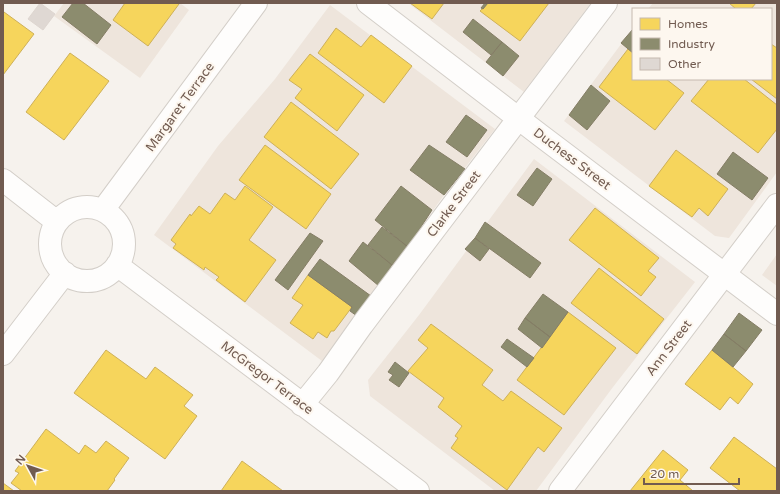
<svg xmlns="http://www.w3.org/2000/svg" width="780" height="494" font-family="'Varela Round',sans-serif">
	<rect width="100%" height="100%" fill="#f6f2ed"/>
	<!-- residential -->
	<path fill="#eee5dc" d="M 64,3 L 180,3 L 189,10 L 140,78 L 54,16 Z
		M 408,3 L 591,3 L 524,92 Z
		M 653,3 L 777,3 L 777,172 L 729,238 L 715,236 L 564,121 L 633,28 L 633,79 L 771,79 L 771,9 L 648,9 Z
		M 330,5 L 495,129 L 444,195 L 379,286 L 322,361 L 154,235 L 218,146 L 275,79 Z
		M 534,159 L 695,282 L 613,387 L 536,491 L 495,491 L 370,396 L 368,380 L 419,315 Z
		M 777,254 L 777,286 L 762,275 Z"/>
	<!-- homes -->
	<path fill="#f6d55c" stroke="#ceb058" d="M 125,3 L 177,3 L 179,4 L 148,46 L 113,20 Z
		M 410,3 L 444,3 L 432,19 Z
		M 488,3 L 549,3 L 520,41 L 480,11 Z
		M 729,3 L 756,3 L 751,9 L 736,9 Z
		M 4,12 L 34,34 L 3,75 L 3,13 Z
		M 336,28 L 361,47 L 371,35 L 412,66 L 384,103 L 318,53 Z
		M 771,44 L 777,48 L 777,99 L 751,79 L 771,79 Z
		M 628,49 L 633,53 L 633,79 L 666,79 L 684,93 L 655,130 L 599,87 Z
		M 70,53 L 109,81 L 64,140 L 26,112 Z
		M 310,54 L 364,95 L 337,131 L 295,98 L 302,89 L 289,80 Z
		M 709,79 L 744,79 L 777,105 L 777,129 L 758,153 L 691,101 Z
		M 291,102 L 359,154 L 331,189 L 264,137 Z
		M 265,145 L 331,194 L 306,229 L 239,180 Z
		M 676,150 L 728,189 L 708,216 L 699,208 L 692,217 L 649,186 Z
		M 245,186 L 273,207 L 249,240 L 276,260 L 245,302 L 216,280 L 219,277 L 205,267 L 204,270 L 173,248 L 176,244 L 171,240 L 190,214 L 191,216 L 199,206 L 210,214 L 225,193 L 235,200 Z
		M 595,208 L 659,258 L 648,271 L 656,277 L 641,296 L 569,240 Z
		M 599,268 L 664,319 L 637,354 L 571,303 Z
		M 308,275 L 352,307 L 334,331 L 331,331 L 327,338 L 318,332 L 313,339 L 290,323 L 303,305 L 292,298 Z
		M 568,312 L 616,348 L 564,415 L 517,380 Z
		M 431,324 L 493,370 L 482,385 L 503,401 L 511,391 L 562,428 L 544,452 L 538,447 L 507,490 L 451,448 L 458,438 L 455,436 L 462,426 L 438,407 L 444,398 L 408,371 L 428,348 L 418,340 Z
		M 106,350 L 146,379 L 155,367 L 193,395 L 184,406 L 197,416 L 165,459 L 74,393 Z
		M 712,350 L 753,384 L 738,404 L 730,397 L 720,410 L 685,384 Z
		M 46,429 L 79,454 L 85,445 L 96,453 L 106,441 L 129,458 L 114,479 L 115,480 L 107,491 L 22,491 L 11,483 L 19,473 L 15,471 Z
		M 734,437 L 777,469 L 777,491 L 740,491 L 710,468 Z
		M 663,450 L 688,470 L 680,480 L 693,491 L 630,491 Z
		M 242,461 L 283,491 L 221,491 Z
		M 3,483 L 14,491 L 3,491 Z"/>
	<!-- industry -->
	<path fill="#8c8c6e" stroke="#847d65" d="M 73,3 L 83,3 L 111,25 L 97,44 L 62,17 Z
		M 485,3 L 488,3 L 483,9 L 481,8 Z
		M 473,19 L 502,42 L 491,55 L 463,32 Z
		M 633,29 L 633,53 L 621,43 Z
		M 502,42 L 519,56 L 503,76 L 486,62 Z
		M 591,85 L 610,101 L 587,130 L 569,115 Z
		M 466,115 L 487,130 L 467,157 L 446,142 Z
		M 429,145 L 465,169 L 444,195 L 410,170 Z
		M 733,152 L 768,178 L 752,200 L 717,174 Z
		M 537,168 L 552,179 L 533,206 L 517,195 Z
		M 401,186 L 432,210 L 408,247 L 375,220 Z
		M 485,222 L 541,263 L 530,278 L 475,238 Z
		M 382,227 L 408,247 L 392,265 L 368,245 Z
		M 310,233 L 323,241 L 288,290 L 275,280 Z
		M 475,238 L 489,249 L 480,261 L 465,249 Z
		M 363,242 L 392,265 L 379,286 L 349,261 Z
		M 320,259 L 371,296 L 357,316 L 350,311 L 352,307 L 308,275 Z
		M 543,294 L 568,312 L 550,337 L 525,318 Z
		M 739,313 L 762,330 L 746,351 L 724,334 Z
		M 525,318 L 550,337 L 542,348 L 518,329 Z
		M 724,334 L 746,351 L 733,367 L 712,350 Z
		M 507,339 L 534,358 L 527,367 L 501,347 Z
		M 395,362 L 409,373 L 399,387 L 389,380 L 393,375 L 388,372 Z"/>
	<!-- building -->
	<path fill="#dfd8d3" stroke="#ded6d0" d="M 40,3 L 55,14 L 43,30 L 28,19 Z"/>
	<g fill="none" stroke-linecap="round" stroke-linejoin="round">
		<defs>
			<path id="street" d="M 368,3 L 540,135 L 777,314
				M 3,180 L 57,222
				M50 244a37 37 0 1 1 74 0a37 37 0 1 1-74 0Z
				M 103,210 L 256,3
				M 117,265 L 418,491
				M 3,354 L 65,273
				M 302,405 L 328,373 L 362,325 L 606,3
				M 560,491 L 777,205"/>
		</defs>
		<!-- street casing -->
		<use href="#street" stroke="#d3cec8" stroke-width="24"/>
		<!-- street -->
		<use href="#street" stroke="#fefdfc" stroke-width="22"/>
	</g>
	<g text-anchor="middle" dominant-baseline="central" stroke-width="4" stroke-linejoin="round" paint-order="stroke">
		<!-- street labels -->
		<g font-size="13" fill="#715b50" stroke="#fdf7ef">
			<text transform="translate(180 107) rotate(-54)">Margaret Terrace</text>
			<text transform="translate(572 159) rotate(37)">Duchess Street</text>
			<text transform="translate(454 204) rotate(-53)">Clarke Street</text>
			<text transform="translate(669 348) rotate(-53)">Ann Street</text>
			<text transform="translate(267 378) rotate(37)">McGregor Terrace</text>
		</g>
	</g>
	<!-- border -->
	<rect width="780" height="494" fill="none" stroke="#715b50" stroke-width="8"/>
	<!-- legend -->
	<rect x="632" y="8" width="140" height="72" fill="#fdf7ef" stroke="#c5b9af"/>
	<rect x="640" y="18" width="20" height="12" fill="#f6d55c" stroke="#c5b9af"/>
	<text x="668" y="28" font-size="12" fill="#715b50">Homes</text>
	<rect x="640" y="38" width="20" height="12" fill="#8c8c6e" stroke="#c5b9af"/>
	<text x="668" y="48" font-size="12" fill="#715b50">Industry</text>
	<rect x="640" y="58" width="20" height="12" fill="#dfd8d3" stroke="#c5b9af"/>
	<text x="668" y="68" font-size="12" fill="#715b50">Other</text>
	<!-- north arrow -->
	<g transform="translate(28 466) rotate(310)" stroke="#fdf7ef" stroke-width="3" paint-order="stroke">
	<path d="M0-3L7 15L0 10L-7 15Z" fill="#715b50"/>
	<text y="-6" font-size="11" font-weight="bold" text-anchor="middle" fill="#715b50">N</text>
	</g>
	<!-- scale -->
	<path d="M644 478v6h95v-6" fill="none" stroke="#715b50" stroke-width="2"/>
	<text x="650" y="478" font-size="12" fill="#715b50" stroke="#fdf7ef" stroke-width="3" paint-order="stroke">20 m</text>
</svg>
